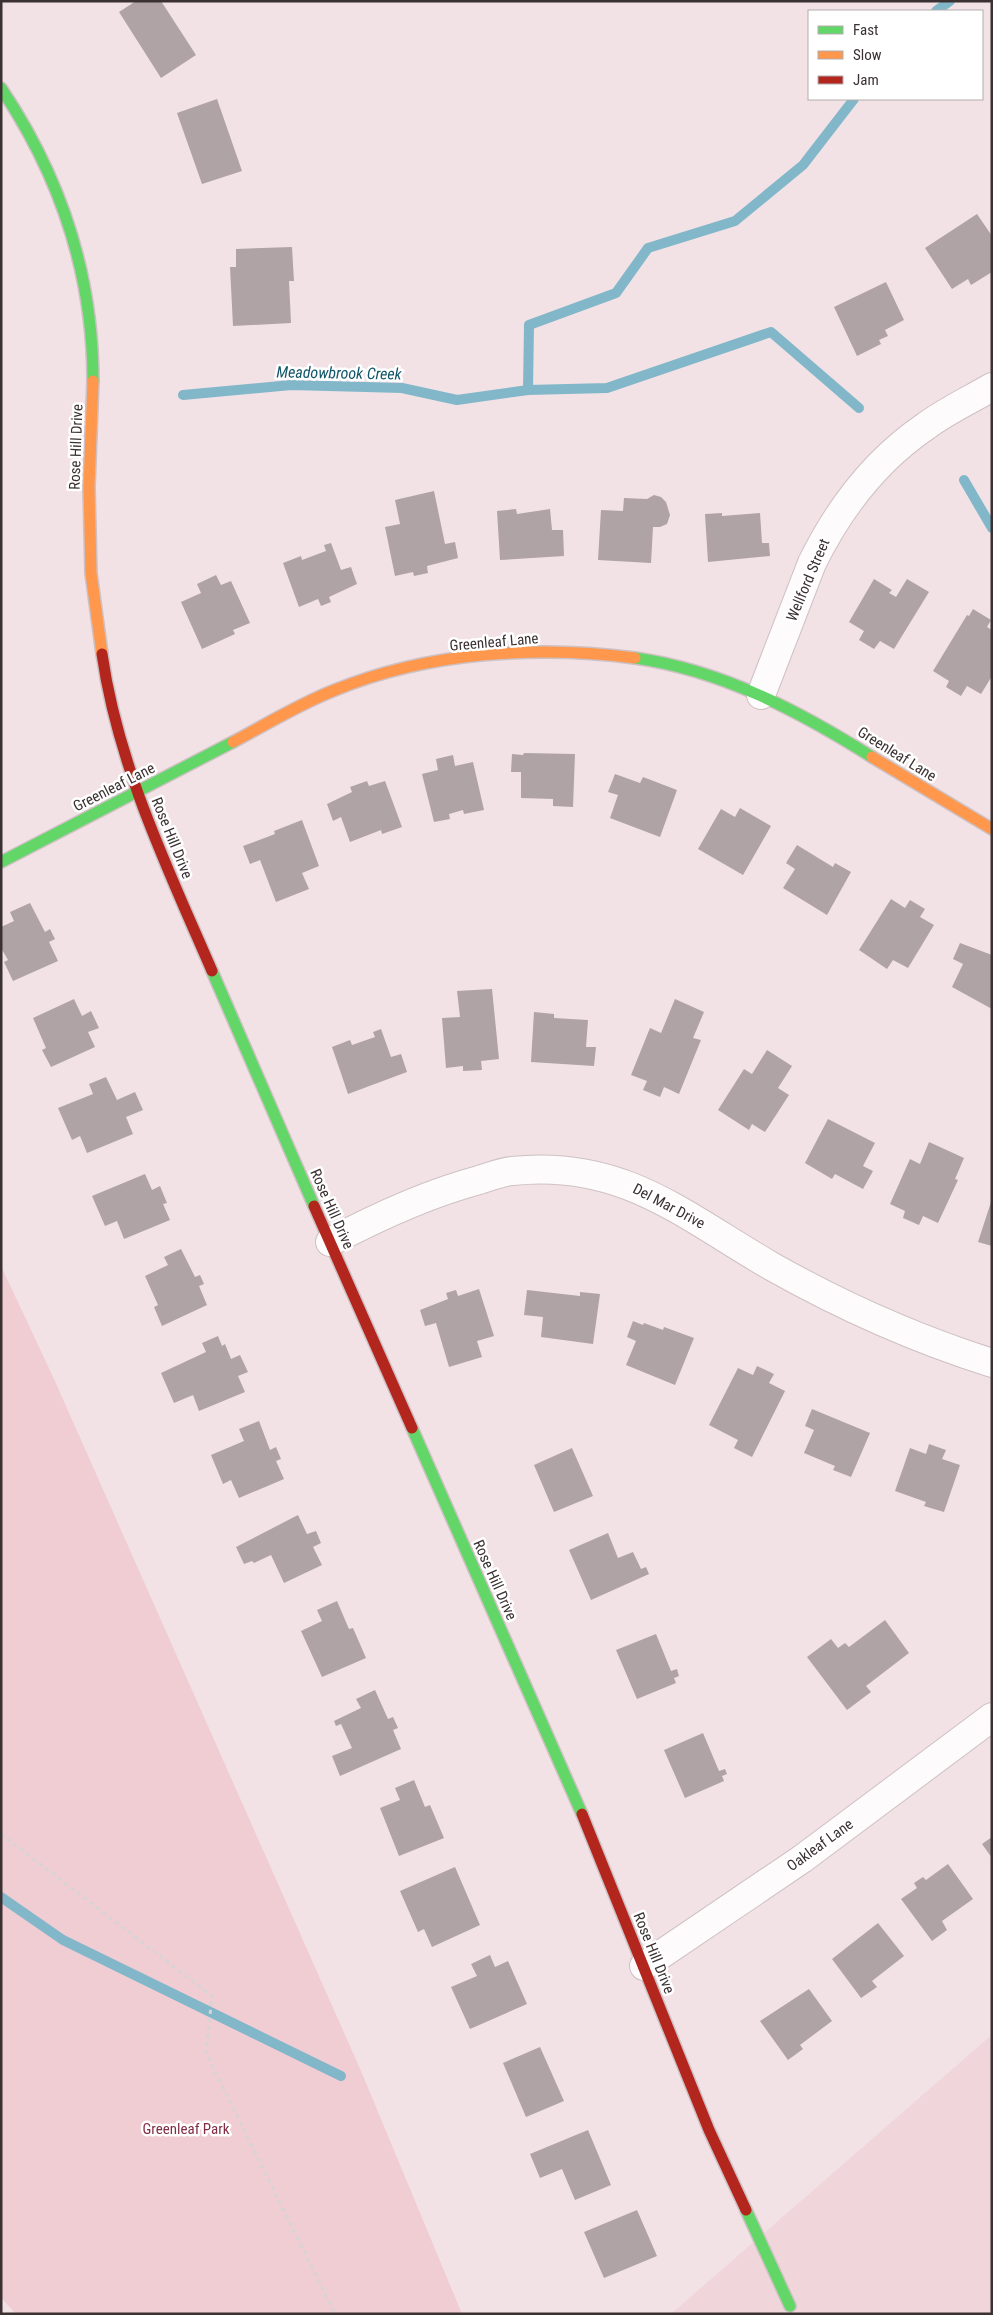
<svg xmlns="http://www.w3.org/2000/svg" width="993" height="2315" font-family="'Roboto Condensed',sans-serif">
	<rect width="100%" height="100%" fill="#f2e2e5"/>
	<!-- built -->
	<path fill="#f0d6db" d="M 992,2036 L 992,2314 L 671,2314 L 987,2039 Z"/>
	<!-- green -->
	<path fill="#f0ccd3" d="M 1,1266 L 54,1379 L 361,2071 L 462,2314 L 16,2314 L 1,2298 Z"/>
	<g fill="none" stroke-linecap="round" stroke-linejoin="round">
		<!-- stream -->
		<path stroke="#82b7ca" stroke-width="10" d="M 936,11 L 950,1
			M 528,390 L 607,388 L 771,332 L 859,408
			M 183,395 L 291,385 L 402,388 L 457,400 L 528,390 L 529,325 L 616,293 L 648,248 L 735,221 L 803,165 L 854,99
			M 964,480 L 992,528
			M 1,1897 L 63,1940 L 341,2076"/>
	</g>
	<!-- building -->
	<path fill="#afa3a5" d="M 136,1 L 161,1 L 196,55 L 161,78 L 119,12 Z
		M 217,99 L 242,171 L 202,184 L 177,113 Z
		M 977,214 L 992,236 L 992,272 L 971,285 L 968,279 L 952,289 L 925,248 Z
		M 292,247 L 294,281 L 289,281 L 291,323 L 233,326 L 230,267 L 236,267 L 236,249 Z
		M 886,282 L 904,320 L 885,330 L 888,336 L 879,340 L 881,344 L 857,356 L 834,307 Z
		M 434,491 L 445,544 L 455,542 L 458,558 L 427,566 L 428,573 L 414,576 L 413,572 L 395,576 L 385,527 L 400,524 L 395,500 Z
		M 654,495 L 661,497 L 666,502 L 670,515 L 667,524 L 660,527 L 653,527 L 651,563 L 598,560 L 601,510 L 623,511 L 624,498 L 647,499 Z
		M 516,509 L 517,514 L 550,509 L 552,530 L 563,530 L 564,556 L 500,560 L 497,511 Z
		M 722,513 L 722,516 L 760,513 L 762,543 L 769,543 L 770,556 L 708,562 L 705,514 Z
		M 331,543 L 341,570 L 351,567 L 357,584 L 329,597 L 331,602 L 321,606 L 318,599 L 299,607 L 283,563 L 301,556 L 302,560 L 326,551 L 324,545 Z
		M 216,575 L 221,585 L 231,581 L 250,623 L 233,630 L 235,634 L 202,649 L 181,602 L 201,593 L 197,584 Z
		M 874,579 L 892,590 L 889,593 L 896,597 L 907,579 L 929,592 L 894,649 L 880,641 L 874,649 L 859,640 L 864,631 L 849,622 Z
		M 973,609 L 991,620 L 987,627 L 992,630 L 992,676 L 981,694 L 967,686 L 961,696 L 946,687 L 949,681 L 933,671 L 967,615 L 969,616 Z
		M 524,753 L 575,754 L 573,807 L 553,806 L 553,799 L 521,798 L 521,772 L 511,772 L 512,754 L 523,755 Z
		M 453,755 L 455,766 L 473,762 L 484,810 L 464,814 L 463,810 L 449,814 L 450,819 L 434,822 L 422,774 L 438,770 L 436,759 Z
		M 615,774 L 640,783 L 643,777 L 677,790 L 660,837 L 610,818 L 618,795 L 608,792 Z
		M 367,781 L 369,786 L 385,781 L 402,827 L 382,834 L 381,830 L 350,842 L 341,817 L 333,821 L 327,804 L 352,792 L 350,787 Z
		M 740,808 L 771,826 L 743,875 L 698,849 L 721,809 L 735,817 Z
		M 302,820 L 319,866 L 302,873 L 309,889 L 276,902 L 260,860 L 250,864 L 243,846 L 275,834 L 274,831 Z
		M 797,845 L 833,867 L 835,863 L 851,872 L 827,915 L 783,888 L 795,869 L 786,863 Z
		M 891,899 L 905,908 L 910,900 L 925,909 L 920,917 L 934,925 L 908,968 L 893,960 L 887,969 L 859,950 Z
		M 30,903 L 45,932 L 50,929 L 55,939 L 49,942 L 58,961 L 13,981 L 4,962 L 8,960 L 1,948 L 1,927 L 14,921 L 10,912 Z
		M 960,943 L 992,955 L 992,1009 L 952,987 L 963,964 L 953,959 Z
		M 492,989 L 499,1059 L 481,1061 L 482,1070 L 463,1071 L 463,1066 L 446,1068 L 442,1018 L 460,1017 L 457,991 Z
		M 74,999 L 82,1016 L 91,1011 L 99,1028 L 88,1032 L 95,1047 L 51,1067 L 42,1050 L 46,1048 L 33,1018 Z
		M 675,999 L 704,1012 L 693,1038 L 701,1040 L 679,1094 L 664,1087 L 660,1097 L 643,1090 L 647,1081 L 631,1075 L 650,1028 L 661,1033 Z
		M 534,1012 L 554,1014 L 554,1018 L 588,1020 L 586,1047 L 596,1047 L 594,1066 L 531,1062 Z
		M 381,1029 L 391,1057 L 401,1054 L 407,1072 L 348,1094 L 332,1047 L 350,1040 L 352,1045 L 375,1037 L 373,1032 Z
		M 767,1050 L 792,1066 L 778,1088 L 789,1095 L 765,1132 L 752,1124 L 749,1130 L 718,1110 L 744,1069 L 752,1074 Z
		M 106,1077 L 117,1100 L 135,1092 L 143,1110 L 126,1117 L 133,1134 L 87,1153 L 80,1136 L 72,1140 L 58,1108 L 93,1094 L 89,1084 Z
		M 828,1119 L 875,1143 L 863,1166 L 873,1171 L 863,1189 L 835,1174 L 832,1179 L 805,1163 Z
		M 929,1142 L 964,1158 L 955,1179 L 958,1180 L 938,1223 L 923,1216 L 919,1225 L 903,1218 L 905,1211 L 890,1204 L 910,1159 L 920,1164 Z
		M 145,1174 L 152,1190 L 160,1186 L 167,1203 L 163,1204 L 170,1220 L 124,1239 L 117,1221 L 105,1226 L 92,1196 Z
		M 991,1202 L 992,1202 L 992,1246 L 978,1242 Z
		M 181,1249 L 195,1277 L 200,1275 L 204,1284 L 199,1286 L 207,1305 L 162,1326 L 154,1307 L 158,1305 L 145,1276 L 168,1265 L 164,1257 Z
		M 479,1289 L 494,1336 L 477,1341 L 482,1357 L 449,1367 L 436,1323 L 425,1326 L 420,1310 L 448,1299 L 446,1293 L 456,1290 L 458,1296 Z
		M 527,1290 L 580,1296 L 580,1292 L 600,1294 L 593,1344 L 541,1337 L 543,1317 L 524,1315 Z
		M 633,1321 L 643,1325 L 644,1323 L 663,1330 L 664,1327 L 694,1338 L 675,1385 L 626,1365 L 636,1341 L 627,1337 Z
		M 218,1336 L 222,1346 L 225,1344 L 231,1359 L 240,1355 L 248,1372 L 238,1376 L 245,1392 L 199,1411 L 193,1395 L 174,1403 L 161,1373 L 206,1352 L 202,1343 Z
		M 757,1366 L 774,1374 L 769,1383 L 785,1391 L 752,1457 L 734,1448 L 738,1440 L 709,1425 L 738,1368 L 753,1375 Z
		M 812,1409 L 870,1433 L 851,1477 L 833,1470 L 835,1466 L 804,1453 L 814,1430 L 805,1426 Z
		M 259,1421 L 270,1450 L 276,1447 L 281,1459 L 276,1461 L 284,1479 L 239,1498 L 231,1480 L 223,1484 L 211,1455 L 244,1441 L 239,1429 Z
		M 929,1444 L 946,1450 L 942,1459 L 960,1465 L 944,1512 L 924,1506 L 926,1502 L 895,1491 L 910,1448 L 926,1454 Z
		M 572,1448 L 593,1496 L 554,1512 L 534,1465 Z
		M 298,1515 L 307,1534 L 316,1531 L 321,1543 L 313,1547 L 322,1565 L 284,1583 L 271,1555 L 254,1563 L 252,1561 L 244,1564 L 236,1547 Z
		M 608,1533 L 618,1558 L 633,1552 L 641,1569 L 646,1567 L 649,1574 L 591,1600 L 569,1550 Z
		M 337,1601 L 349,1629 L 353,1628 L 366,1658 L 322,1677 L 301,1631 L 322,1621 L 317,1610 Z
		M 885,1620 L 909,1653 L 866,1686 L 871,1692 L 847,1710 L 807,1657 L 831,1639 L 838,1648 L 845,1643 L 849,1647 Z
		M 656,1634 L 671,1671 L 677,1669 L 679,1676 L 674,1678 L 676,1683 L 637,1699 L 616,1650 Z
		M 375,1690 L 388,1719 L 393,1717 L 398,1728 L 393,1730 L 401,1749 L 340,1776 L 332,1756 L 352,1748 L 341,1724 L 336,1726 L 334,1721 L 361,1708 L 356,1699 Z
		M 703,1733 L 719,1771 L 725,1769 L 727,1774 L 722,1776 L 724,1781 L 685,1798 L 664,1750 Z
		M 414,1780 L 425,1807 L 430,1805 L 444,1838 L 399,1856 L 380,1808 L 400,1800 L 395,1788 Z
		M 992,1837 L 992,1858 L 982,1844 Z
		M 948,1864 L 973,1899 L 942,1921 L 947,1930 L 932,1941 L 901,1899 L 917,1888 L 914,1883 L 923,1877 L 926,1880 Z
		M 455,1867 L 480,1925 L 432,1947 L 424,1929 L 418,1932 L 400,1891 Z
		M 878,1923 L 904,1956 L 872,1981 L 877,1987 L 861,1998 L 832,1959 Z
		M 490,1955 L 495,1967 L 508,1961 L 527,2004 L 470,2029 L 451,1987 L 477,1976 L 471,1964 Z
		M 809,1989 L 832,2021 L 800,2045 L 803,2049 L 788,2060 L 760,2021 Z
		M 540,2047 L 564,2101 L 526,2117 L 503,2063 Z
		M 588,2130 L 611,2185 L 575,2200 L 562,2169 L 540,2178 L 530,2154 Z
		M 637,2210 L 657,2256 L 604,2278 L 584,2232 Z"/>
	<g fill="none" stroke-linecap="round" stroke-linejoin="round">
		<defs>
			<path id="street" d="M 761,695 L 812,563 C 838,510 876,460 926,426 C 946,411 970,400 992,387
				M 330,1242 C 377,1217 427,1194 479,1180 C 489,1177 501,1172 512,1171 C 622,1159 683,1215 771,1266 C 840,1305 916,1339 992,1363
				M 644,1966 L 802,1859 L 992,1717"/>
			<path id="fast" d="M 1,88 C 60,176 93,275 93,381
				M 635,658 C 721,670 799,711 872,757
				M 1,862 L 233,742
				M 212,971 L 314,1206
				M 412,1428 L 582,1814
				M 746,2210 L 790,2306"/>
			<path id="slow" d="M 93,381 L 89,487 L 91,573 L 102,654
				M 233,742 C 267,724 299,704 335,690 C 428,652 537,645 635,658
				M 872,757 L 992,829"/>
			<path id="jam" d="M 102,654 C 118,766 168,869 212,971
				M 314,1206 L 412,1428
				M 582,1814 L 709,2130 L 746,2210"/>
		</defs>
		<!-- street casing -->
		<use href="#street" stroke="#cec1c4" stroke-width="30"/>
		<!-- fast casing -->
		<use href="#fast" stroke="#cec1c4" stroke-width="14"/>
		<!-- slow casing -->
		<use href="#slow" stroke="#cec1c4" stroke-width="14"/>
		<!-- jam casing -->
		<use href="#jam" stroke="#cec1c4" stroke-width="14"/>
		<!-- path -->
		<path stroke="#d8d4d5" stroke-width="3" stroke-dasharray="4 4" stroke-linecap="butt" d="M 1,1834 L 212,1996 L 206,2053 L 335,2314"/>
		<!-- street -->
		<use href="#street" stroke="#fdfbfb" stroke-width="28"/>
		<!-- fast -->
		<use href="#fast" stroke="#63d668" stroke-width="11"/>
		<!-- slow -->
		<use href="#slow" stroke="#ff974d" stroke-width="11"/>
		<!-- jam -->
		<use href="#jam" stroke="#b3261e" stroke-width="11"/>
	</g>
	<g text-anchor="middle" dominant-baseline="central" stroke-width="5" stroke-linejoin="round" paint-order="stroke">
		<!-- street labels -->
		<g font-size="15" fill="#3b3133" stroke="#fff">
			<text transform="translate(76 447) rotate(-88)">Rose Hill Drive</text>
			<text transform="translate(808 580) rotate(-67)">Wellford Street</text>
			<text transform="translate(494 642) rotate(-5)">Greenleaf Lane</text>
			<text transform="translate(897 754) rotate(32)">Greenleaf Lane</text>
			<text transform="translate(114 787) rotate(-27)">Greenleaf Lane</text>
			<text transform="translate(172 838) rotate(68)">Rose Hill Drive</text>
			<text transform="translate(669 1206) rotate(28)">Del Mar Drive</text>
			<text transform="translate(332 1209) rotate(66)">Rose Hill Drive</text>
			<text transform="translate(495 1580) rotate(66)">Rose Hill Drive</text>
			<text transform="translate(820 1845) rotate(-36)">Oakleaf Lane</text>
			<text transform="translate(654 1953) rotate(68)">Rose Hill Drive</text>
		</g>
		<!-- park labels -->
		<g font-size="15" fill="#822d46" stroke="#fff">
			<text x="186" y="2129">Greenleaf Park</text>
		</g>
		<!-- water labels -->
		<g font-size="16" font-style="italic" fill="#105568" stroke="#fff">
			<text transform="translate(339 373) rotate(1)">Meadowbrook Creek</text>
		</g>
	</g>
	<!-- border -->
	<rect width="993" height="2315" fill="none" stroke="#3b3133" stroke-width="5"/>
	<!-- legend -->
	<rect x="808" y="10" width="175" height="90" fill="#ffffff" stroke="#b1adad"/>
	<rect x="818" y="26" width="25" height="8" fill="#63d668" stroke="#b1adad"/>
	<text x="853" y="35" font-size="15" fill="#3b3133">Fast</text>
	<rect x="818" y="51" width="25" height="8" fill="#ff974d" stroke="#b1adad"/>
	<text x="853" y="60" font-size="15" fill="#3b3133">Slow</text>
	<rect x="818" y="76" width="25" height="8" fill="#b3261e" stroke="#b1adad"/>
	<text x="853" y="85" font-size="15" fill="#3b3133">Jam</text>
</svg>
